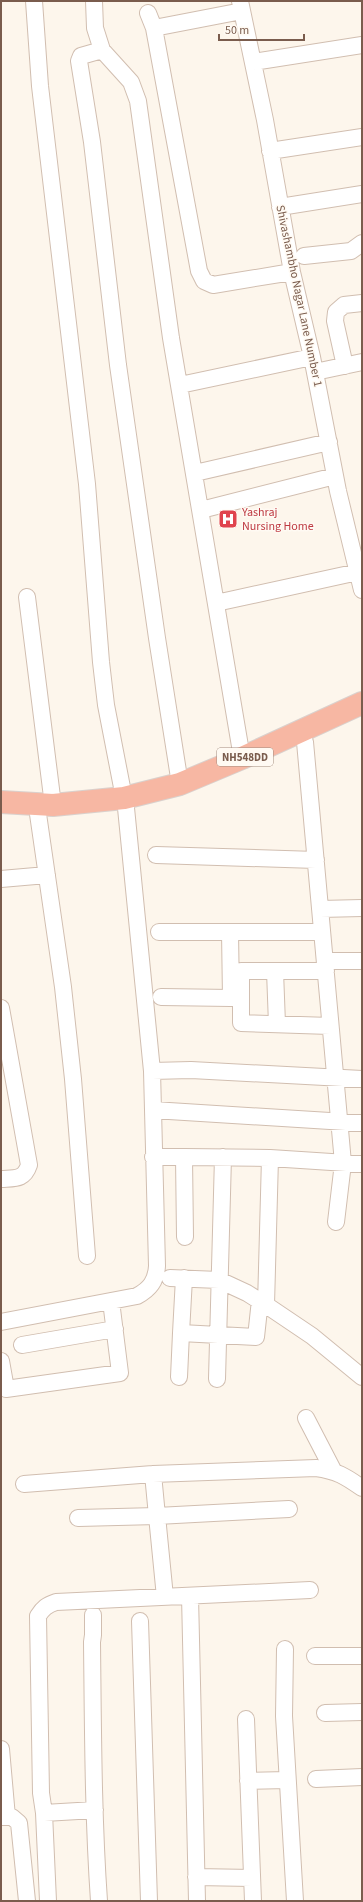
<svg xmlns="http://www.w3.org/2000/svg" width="363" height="1902" font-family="'Source Sans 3',sans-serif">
	<rect width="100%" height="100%" fill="#fdf6ec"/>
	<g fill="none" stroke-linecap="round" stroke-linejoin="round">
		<defs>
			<path id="minor" d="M 94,1 L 95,28 L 102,50 L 131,82 L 138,101 L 171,338 L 242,758
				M 240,1 L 265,120 L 292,272 L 312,357 L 338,491 L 362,590
				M 148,13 L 154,28 L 199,271 L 204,281 L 213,285 L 292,272
				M 154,28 L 242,11
				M 102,50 L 81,56 L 79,61 L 92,142 L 118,365 L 157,638 L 180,784
				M 253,62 L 362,45
				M 270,151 L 362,137
				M 280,207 L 362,194
				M 304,256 L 351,251 L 362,243
				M 345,366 L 335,321 L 336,312 L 344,305 L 362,303
				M 315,372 L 362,362
				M 180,385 L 312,357
				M 195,473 L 329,442
				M 201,510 L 335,476
				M 27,597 L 53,805
				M 216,603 L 358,572
				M 305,742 L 343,1163 L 336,1222
				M 38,814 L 63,987 L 73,1079 L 87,1256
				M 156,855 L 316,860
				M 1,879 L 47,875
				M 320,909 L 362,908
				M 159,932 L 322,932
				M 325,961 L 362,961
				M 275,971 L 277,1024
				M 326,971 L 241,971 L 241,1023 L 330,1026
				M 161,997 L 231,998 L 230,932
				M 1,1008 L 29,1165 C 24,1180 15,1178 1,1179
				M 152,1071 L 191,1070 L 362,1079
				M 153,1110 L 362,1123
				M 153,1157 L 184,1157
				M 270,1158 L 266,1305 L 312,1336 L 362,1377
				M 185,1237 L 184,1157 L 270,1158 L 362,1164
				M 170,1278 L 219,1280 L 247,1293 L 266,1305
				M 1,1322 L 137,1296 C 150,1289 156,1281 157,1266 L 152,1071 L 126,808 L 106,705 L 101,662 L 87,484 L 40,86 L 34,1
				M 181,1333 L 184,1278
				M 22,1345 L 115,1329
				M 1,1361 L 6,1389 L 120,1373 L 111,1301
				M 179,1377 L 181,1333 L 256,1337 L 260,1300
				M 217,1379 L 223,1157
				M 306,1418 L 333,1470
				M 153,1474 L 157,1516 L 289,1509
				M 24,1484 L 153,1474 L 316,1468 C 337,1471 345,1476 362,1488
				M 78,1518 L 157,1516 L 165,1597
				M 190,1596 L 197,1901
				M 93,1615 L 93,1635 L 92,1642 C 93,1728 93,1815 99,1901
				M 140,1621 L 149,1901
				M 285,1649 L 284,1716 L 295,1901
				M 315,1656 L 362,1656
				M 325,1713 L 362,1712
				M 246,1719 L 253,1901
				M 1,1749 L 7,1817
				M 316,1779 L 362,1777
				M 248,1781 L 287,1780
				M 95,1810 L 44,1813 L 41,1793 L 38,1616 C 43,1608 47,1605 56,1602 L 310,1590
				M 44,1813 L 48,1901
				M 1,1817 L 12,1817 L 19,1823 L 27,1901
				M 196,1877 L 252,1878"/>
			<path id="highway" d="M 1,802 L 53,805 L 124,798 L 180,784 L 242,758 L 362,703"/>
		</defs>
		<!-- minor casing -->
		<use href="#minor" stroke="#d1beb0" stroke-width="18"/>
		<!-- highway casing -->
		<use href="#highway" stroke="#dad1cd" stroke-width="24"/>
		<!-- minor -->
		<use href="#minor" stroke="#fff" stroke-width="16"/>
		<!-- highway -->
		<use href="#highway" stroke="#f7b7a3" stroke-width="22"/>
	</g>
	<!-- icons -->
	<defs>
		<symbol id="hospital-square" viewBox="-11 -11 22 22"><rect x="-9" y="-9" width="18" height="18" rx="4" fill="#e0444e" stroke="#fffaf3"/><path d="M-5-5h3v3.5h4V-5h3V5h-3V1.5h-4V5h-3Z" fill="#fff"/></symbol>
	</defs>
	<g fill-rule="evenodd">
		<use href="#hospital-square" x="217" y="508" width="22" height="22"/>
	</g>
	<g text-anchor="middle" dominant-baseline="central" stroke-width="3" stroke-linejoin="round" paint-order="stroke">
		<!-- shield labels -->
		<rect fill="#fffaf3" stroke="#a28b7f" stroke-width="1" x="217" y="748" width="56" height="18" rx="3"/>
		<g font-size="11" font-weight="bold" fill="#7a5c4d">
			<text x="245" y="757">NH548DD</text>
		</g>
		<!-- street labels -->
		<g font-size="12" fill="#7a5c4d" stroke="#fffaf3">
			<text transform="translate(299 296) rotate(78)">Shivashambho Nagar Lane Number 1</text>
		</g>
		<!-- health labels -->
		<g font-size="12" fill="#be3a42" stroke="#fffaf3" text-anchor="start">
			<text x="242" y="512">Yashraj<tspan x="242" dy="14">Nursing Home</tspan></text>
		</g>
	</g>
	<!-- border -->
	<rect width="363" height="1902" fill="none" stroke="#7a5c4d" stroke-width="4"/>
	<!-- scale -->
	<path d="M219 34v6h85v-6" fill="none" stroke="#7a5c4d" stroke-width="2"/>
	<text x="225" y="34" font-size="12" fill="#7a5c4d" stroke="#fffaf3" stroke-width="3" paint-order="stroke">50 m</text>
</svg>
